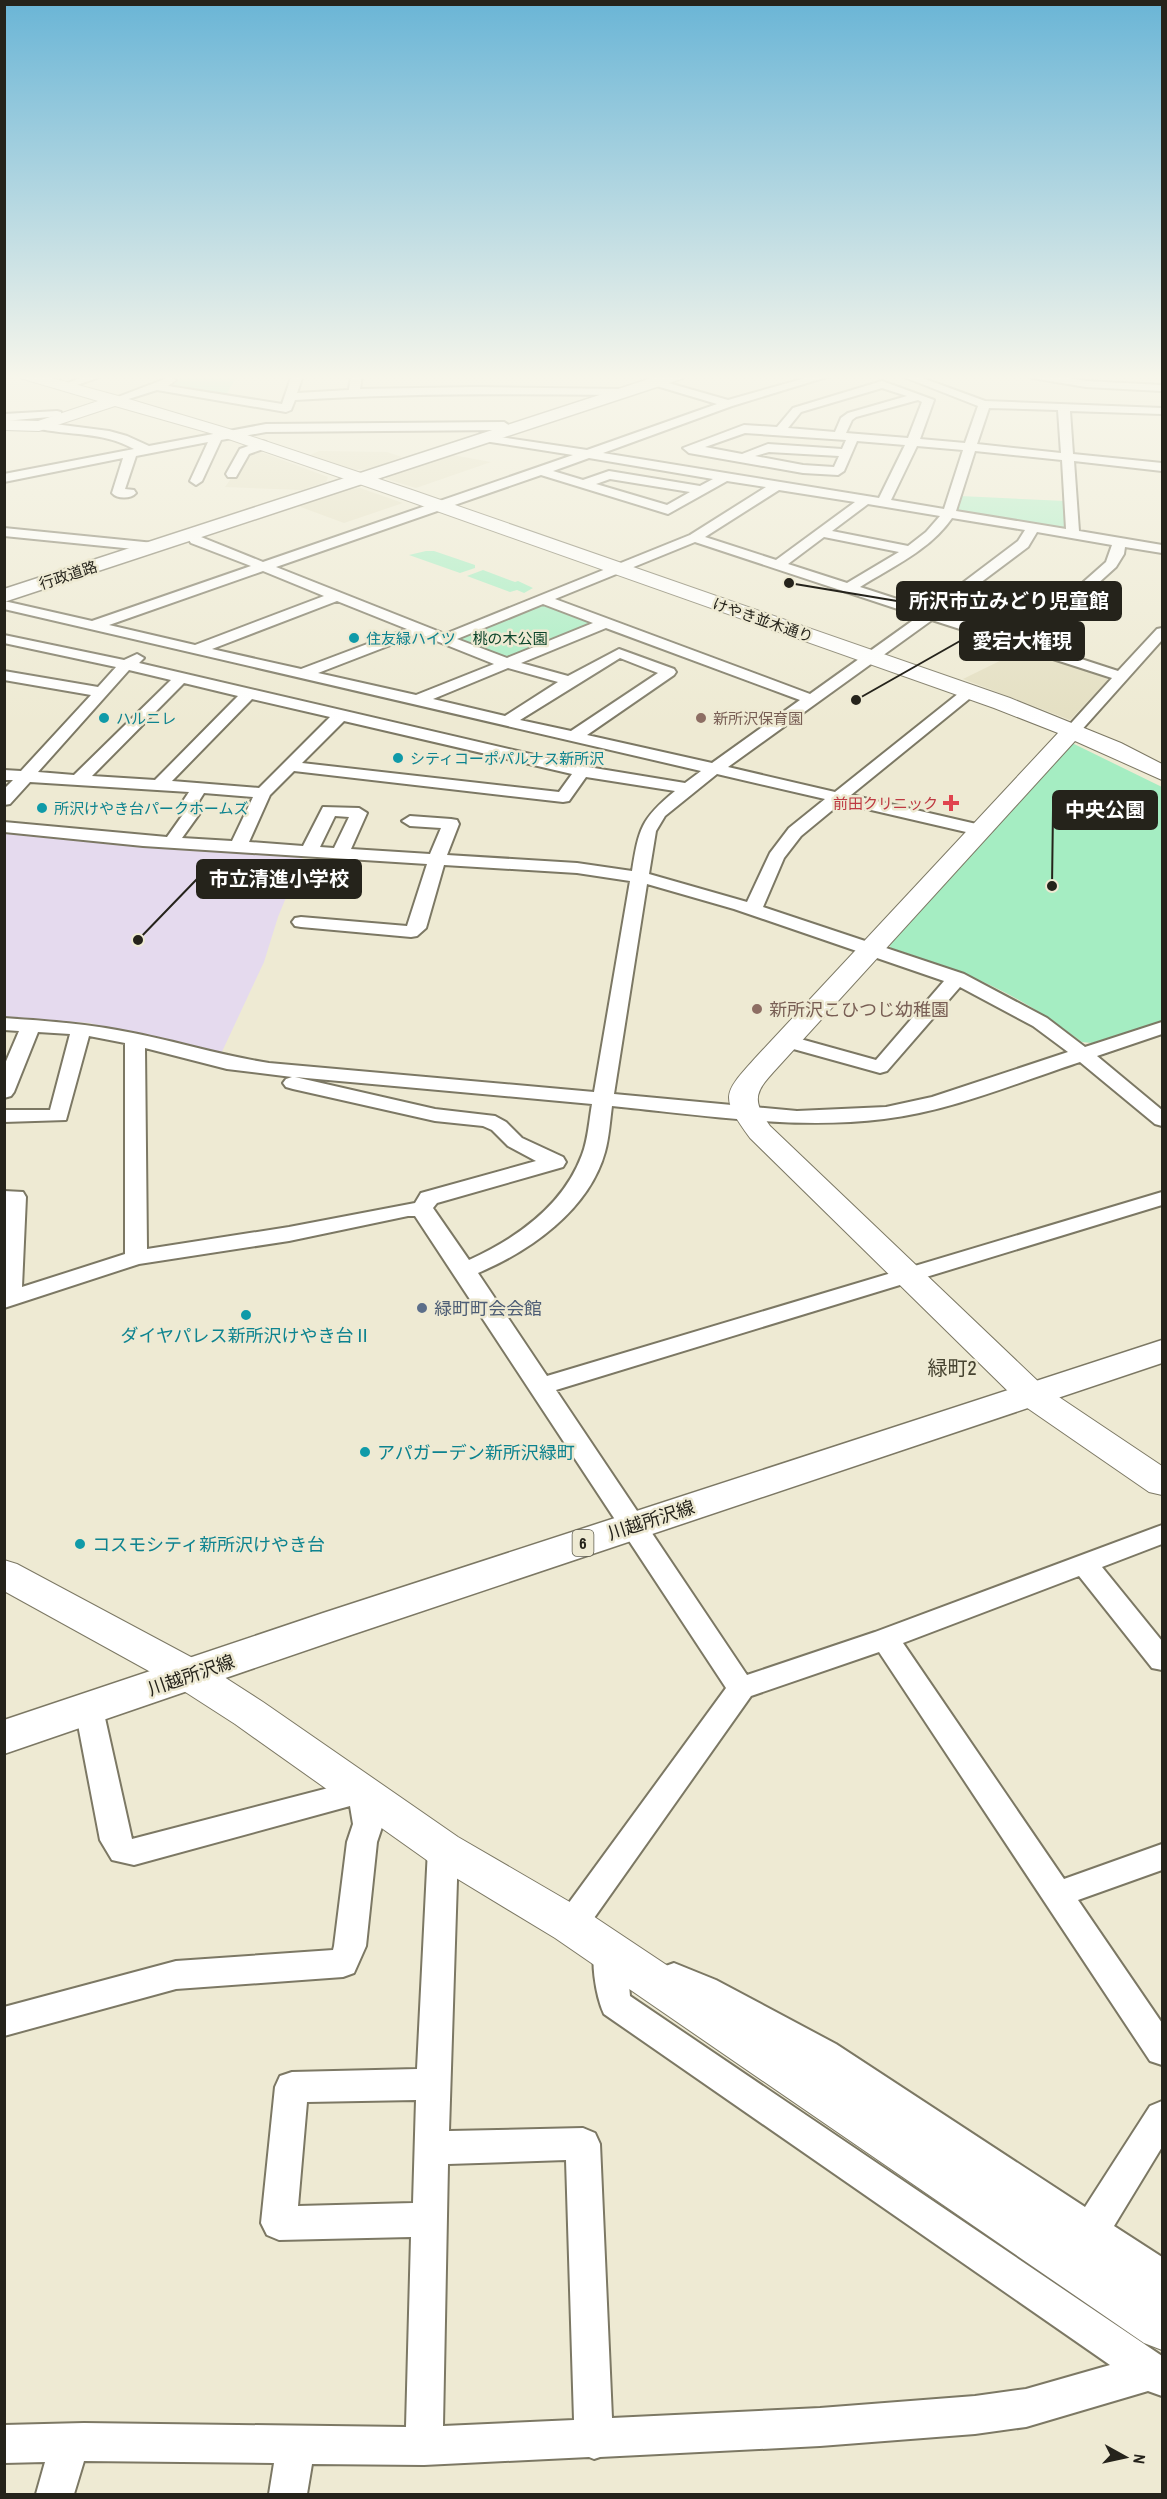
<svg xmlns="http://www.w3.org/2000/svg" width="1167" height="2499" font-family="'Archivo Narrow','Noto Sans JP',sans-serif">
	<rect width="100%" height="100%" fill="#eeead3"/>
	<!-- built -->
	<path fill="#e4dfc2" d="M 250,451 L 258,451 L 328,477 L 326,482 L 302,490 L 225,487 Z
		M 319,451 L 387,452 L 402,457 L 371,469 L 354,470 L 310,455 Z
		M 452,455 L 491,462 L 416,488 L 386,479 L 385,476 Z
		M 360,488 L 403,503 L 344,523 L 298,506 L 350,489 Z
		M 1024,649 L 1105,677 L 1108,680 L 1070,720 L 963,679 Z"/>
	<!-- education -->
	<path fill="#e5daee" d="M 5,832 L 303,856 L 278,917 L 264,962 L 220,1056 L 89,1023 L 5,1017 Z"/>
	<!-- green -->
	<path fill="#a5edc2" d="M 184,375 L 237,375 L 225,397 L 168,385 Z
		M 960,496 L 1065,501 L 1068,529 L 1063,530 L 954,511 Z
		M 426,551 L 434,551 L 475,565 L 475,568 L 460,573 L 409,555 Z
		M 483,570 L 515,582 L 518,581 L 533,588 L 524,593 L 517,590 L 510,592 L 467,576 Z
		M 540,605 L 546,605 L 593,622 L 593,624 L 510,659 L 457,640 Z
		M 1072,743 L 1162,787 L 1162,1021 L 1092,1043 L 1082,1042 C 1057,1024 1032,1006 1004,992 C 968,973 929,961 891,948 L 888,943 Z"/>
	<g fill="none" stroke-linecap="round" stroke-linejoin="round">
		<defs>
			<path id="street" d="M 4,375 L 15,375 L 4,378 Z
				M 82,375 L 102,376 L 66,389 L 60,386 L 83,377 Z
				M 292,375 L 303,375 L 297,393 L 349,390 L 351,375 L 362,375 L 360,389 L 476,387 L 621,389 L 627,392 L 621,395 C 512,394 403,393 295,400 L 291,410 L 286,412 L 157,390 L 116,403 L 110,400 L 170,377 L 176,380 L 168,386 L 282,404 Z
				M 816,375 L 833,375 L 732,406 L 603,453 L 879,498 L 905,445 L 857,441 L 844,471 L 838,475 L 803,473 L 689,453 L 683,448 L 744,425 L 777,427 L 793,408 L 882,381 L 934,400 L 920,439 L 965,443 L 978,406 L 899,375 L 914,375 L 985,401 L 1162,408 L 1162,414 L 1070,411 L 1073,454 L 1162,463 L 1162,471 L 1074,461 L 1079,531 L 1162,545 L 1162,553 L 1125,547 L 1124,554 L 1116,567 L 1032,643 L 1118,671 L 1157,629 L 1162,628 L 1162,640 L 1078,734 L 1072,736 L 1064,731 L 1112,678 L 932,620 L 728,767 L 835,792 L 964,689 L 974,689 L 977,692 L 974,695 L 851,795 L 985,826 L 987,830 L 985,834 L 979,835 L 841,803 L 801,836 L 784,858 L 763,907 L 964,974 L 1047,1018 L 1085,1047 L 1162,1022 L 1162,1034 L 1097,1056 L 1162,1110 L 1162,1126 L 1155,1124 L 1080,1062 C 1016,1083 951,1111 884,1119 C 794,1130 702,1115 612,1106 C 610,1121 609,1138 605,1152 C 589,1210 530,1251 478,1273 L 547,1376 L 1162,1192 L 1162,1205 L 556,1390 L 747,1675 L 875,1632 L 1162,1525 L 1162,1544 L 1102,1567 L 1162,1641 L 1162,1670 L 1152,1668 L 1079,1576 L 903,1643 L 1064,1879 L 1162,1844 L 1162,1870 L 1078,1900 L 1162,2023 L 1162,2065 L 1150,2061 L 879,1652 L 751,1696 L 582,1935 L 571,1938 L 560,1935 L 555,1925 L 560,1915 L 726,1688 L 415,1216 L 408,1216 L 289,1241 L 139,1264 L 4,1308 L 4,1191 L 23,1192 L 26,1197 L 22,1287 L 125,1254 L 125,1043 L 89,1036 L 66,1120 L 4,1122 L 4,1110 L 50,1110 L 70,1034 L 38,1032 L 14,1092 L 11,1096 L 4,1098 L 4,1066 L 19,1031 L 4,1030 L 4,1018 C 48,1021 90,1024 133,1033 C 179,1042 223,1056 269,1063 L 594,1092 L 630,881 L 577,873 L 444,865 L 426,928 L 417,936 L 411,937 L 301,927 L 295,926 L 292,922 L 295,918 L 301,917 L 407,926 L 427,864 L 143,846 L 4,832 L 4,822 L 167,837 L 184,813 L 183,801 L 189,792 L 30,782 L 10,804 L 4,805 L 4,789 L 13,780 L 4,780 L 4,770 L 21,771 L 91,695 L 4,680 L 4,671 L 98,687 L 116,667 L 4,643 L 4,635 L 124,660 L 137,654 L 144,658 L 139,663 L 582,766 L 685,783 L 701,771 L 4,609 L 4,601 L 92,621 L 251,566 L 191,543 L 189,540 L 191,537 L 201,537 L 263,562 L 573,455 L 484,441 L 480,440 L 480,434 L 587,450 L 717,404 L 650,384 L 650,380 L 658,380 L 728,400 ZM 882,388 L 907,396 L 848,413 L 841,418 L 835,432 L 788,428 L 801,412 ZM 918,400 L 922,402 L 908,438 L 846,433 L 852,420 L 856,417 ZM 989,408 L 1058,410 L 1061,453 L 977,444 ZM 745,433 L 846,440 L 842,449 L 768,444 L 742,454 L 705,447 ZM 917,446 L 963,450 L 944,509 L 891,500 ZM 975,451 L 1062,460 L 1066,529 L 956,511 ZM 769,452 L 839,456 L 834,467 L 803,465 L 755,456 ZM 589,458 L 713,479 L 700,486 L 609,471 L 583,480 L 553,471 ZM 541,475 L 668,514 L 727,481 L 766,487 L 690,535 L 445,634 L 276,567 ZM 610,479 L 690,492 L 667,505 L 596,484 ZM 779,490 L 855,502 L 776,560 L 705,537 ZM 868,504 L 940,516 L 926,532 L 908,546 L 832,531 ZM 952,518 L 1025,530 L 1018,541 L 928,609 L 860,587 C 892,567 930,550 952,518 ZM 1037,532 L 1112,545 L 1106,562 L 1019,639 L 940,613 L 1028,547 ZM 824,537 L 899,552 L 847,583 L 788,564 ZM 695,542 L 919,616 L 810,694 L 555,599 ZM 263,571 L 324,596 L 195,645 L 109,625 ZM 337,601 L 407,629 L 301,669 L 212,649 ZM 543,604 L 593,623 L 507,658 L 457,639 ZM 606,628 L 800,700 L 712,763 L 587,735 L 674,675 L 676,672 L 674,669 L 619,649 L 568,676 L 521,663 ZM 419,634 L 494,664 L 416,695 L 318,673 ZM 620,658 L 658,673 L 571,731 L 520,720 ZM 508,668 L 558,682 L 505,716 L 433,699 ZM 129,670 L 171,680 L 74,775 L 38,772 ZM 184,683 L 238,696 L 155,780 L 92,776 ZM 252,699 L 330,717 L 259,788 L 172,781 ZM 344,721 L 572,774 L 559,792 L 302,763 ZM 294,771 L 563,802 L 569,801 L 586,777 L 675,791 C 641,819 639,828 632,871 L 577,863 L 447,855 L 459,824 L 457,820 L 451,819 L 410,816 L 402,821 L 410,826 L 441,828 L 430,854 L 351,849 L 367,813 L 359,808 L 323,807 L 303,846 L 249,842 L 270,795 ZM 717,774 L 825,799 L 789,828 L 770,853 L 747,902 L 649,874 L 656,831 L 665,816 ZM 204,793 L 253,797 L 232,841 L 182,838 L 200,813 L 199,801 ZM 335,816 L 349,817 L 334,848 L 320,847 ZM 647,884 L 734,909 L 944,981 L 876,1060 L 786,1035 L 779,1037 L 776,1041 L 779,1045 L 880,1073 L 887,1071 L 960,987 L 1033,1026 L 1068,1052 L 932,1097 L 886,1107 L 797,1111 L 614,1094 ZM 145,1048 L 227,1069 L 292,1077 L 286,1079 L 283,1083 L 286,1087 L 293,1089 L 435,1121 L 483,1126 L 492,1130 L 508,1146 L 536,1161 L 421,1193 L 415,1203 L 289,1227 L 147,1249 ZM 295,1077 L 592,1104 C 589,1121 588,1140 582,1155 C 563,1206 517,1238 469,1260 L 433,1208 L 437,1203 L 563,1167 L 566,1162 L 563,1157 L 522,1138 L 506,1122 L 495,1116 L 435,1109 Z
				M 1026,375 L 1051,375 L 1086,381 L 1162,385 L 1162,391 L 1086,387 L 1032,378 Z
				M 57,411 L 61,412 L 61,416 L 4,421 L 4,414 Z
				M 39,422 L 109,431 L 127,436 L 149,446 L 266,424 L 504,422 L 510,426 L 504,430 L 266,432 L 221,440 L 202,481 L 196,485 L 190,481 L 208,442 L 136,456 L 125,489 L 134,490 L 136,493 C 131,499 117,499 112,493 L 123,458 L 4,482 L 4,474 L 134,449 C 102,431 69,436 35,428 L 35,424 Z
				M 262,441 L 266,442 L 266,448 L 249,454 L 236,477 L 228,477 L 226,474 L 240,449 Z
				M 4,528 L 154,543 L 161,547 L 154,551 L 4,536 Z
				M 89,1698 L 99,1701 L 103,1709 L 132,1839 L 363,1779 L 373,1783 L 378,1791 L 383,1824 L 377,1842 L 366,1946 L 354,1973 L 343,1977 L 176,1989 L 4,2036 L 4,2007 L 176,1961 L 333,1950 L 334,1946 L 347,1842 L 353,1824 L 350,1806 L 134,1865 L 112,1860 L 100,1840 L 75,1709 L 79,1701 Z
				M 443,1836 L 454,1840 L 458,1849 L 449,2131 L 583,2128 L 595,2133 L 600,2144 L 612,2418 L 820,2408 L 975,2396 L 1026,2389 L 1110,2365 L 604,2014 C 596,1997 589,1957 597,1940 L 608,1936 L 621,1941 L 626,1951 L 630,1996 L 1162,2356 L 1162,2396 L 1148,2391 L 1026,2427 L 975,2434 L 820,2446 L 600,2457 L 594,2459 L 589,2457 L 424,2465 L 312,2464 L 307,2494 L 269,2494 L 274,2463 L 84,2461 L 74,2494 L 36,2494 L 45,2462 L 4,2463 L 4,2425 L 84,2423 L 406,2427 L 411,2237 L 279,2240 L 267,2235 L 261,2223 L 275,2087 L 280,2076 L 292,2072 L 417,2069 L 428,1849 L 432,1840 ZM 416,2100 L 413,2203 L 298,2206 L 307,2102 ZM 566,2160 L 574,2420 L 443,2426 L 448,2164 Z
				M 674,1963 L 716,1980 L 836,2044 L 1085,2207 L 1150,2106 L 1162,2101 L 1162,2147 L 1114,2226 L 1162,2257 L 1162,2296 L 1149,2291 L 812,2066 L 694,2000 L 663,1987 L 658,1977 L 663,1967 Z"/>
			<path id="secondary" d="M 17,375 L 41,375 L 122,397 L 229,429 L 412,490 L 1010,698 L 1121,743 L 1162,764 L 1162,780 L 1075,741 L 778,1067 C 756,1091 750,1098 770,1126 L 1044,1387 L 1162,1466 L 1162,1495 L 1149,1492 L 1020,1403 L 750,1138 C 719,1095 723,1094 758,1055 L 1058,733 L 994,708 L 400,498 L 217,435 L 115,406 L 39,431 L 4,430 L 4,420 L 38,421 L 98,401 L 20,378 Z
				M 4,1560 L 17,1564 L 204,1664 L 263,1702 L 458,1837 L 587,1912 L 1162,2295 L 1162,2350 L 1144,2343 L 555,1938 L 428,1861 L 235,1724 L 176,1686 L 4,1591 Z"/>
			<path id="primary" d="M 1162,1340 L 1162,1363 L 351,1635 L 4,1754 L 4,1720 L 323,1613 Z"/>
			<path id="highway" d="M 661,375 L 686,375 L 684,378 L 4,602 L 4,589 Z"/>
		</defs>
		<!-- street casing -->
		<use href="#street" stroke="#7c7864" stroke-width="4"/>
		<!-- secondary casing -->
		<use href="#secondary" stroke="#7c7864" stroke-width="2"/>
		<!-- primary casing -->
		<use href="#primary" stroke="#7c7864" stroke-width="3"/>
		<!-- highway casing -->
		<use href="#highway" stroke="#7c7864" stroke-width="3"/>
		<!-- street -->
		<use href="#street" fill="#fff" fill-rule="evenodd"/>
		<!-- secondary -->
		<use href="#secondary" fill="#fff" fill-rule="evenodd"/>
		<!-- primary -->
		<use href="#primary" fill="#fff" fill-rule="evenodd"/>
		<!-- highway -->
		<use href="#highway" fill="#fff" fill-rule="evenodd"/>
	</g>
	<!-- sky -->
	<linearGradient id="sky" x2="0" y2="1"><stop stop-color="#6ab5d6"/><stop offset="0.52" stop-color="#f7f6eb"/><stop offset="1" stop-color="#f7f6eb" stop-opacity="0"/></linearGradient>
	<rect width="1167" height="725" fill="url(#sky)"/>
	<!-- markers -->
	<g fill="#0f9aa8" stroke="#eeead3" stroke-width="2">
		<circle cx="354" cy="638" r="6"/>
		<circle cx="104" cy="718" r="6"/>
		<circle cx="398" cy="758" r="6"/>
		<circle cx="42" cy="808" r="6"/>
		<circle cx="246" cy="1315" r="6"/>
		<circle cx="365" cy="1452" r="6"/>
		<circle cx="80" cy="1544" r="6"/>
	</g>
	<g fill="#8d6e63" stroke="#eeead3" stroke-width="2">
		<circle cx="701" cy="718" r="6"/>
		<circle cx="757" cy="1009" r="6"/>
	</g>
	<path fill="#e0444e" stroke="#eeead3" stroke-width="2" d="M948 794h6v6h6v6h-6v6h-6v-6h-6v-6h6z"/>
	<circle fill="#5c6f8a" stroke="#eeead3" stroke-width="2" cx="422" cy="1308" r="6"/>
	<g text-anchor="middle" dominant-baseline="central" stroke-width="5" stroke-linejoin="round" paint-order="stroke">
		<!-- far-street labels -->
		<g font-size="15" fill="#25231b" stroke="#eeead3">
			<text transform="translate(68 575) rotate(-18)">行政道路</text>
			<text transform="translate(763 620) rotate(19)">けやき並木通り</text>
		</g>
		<!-- far-culture labels -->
		<g font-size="15" fill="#0d838f" stroke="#eeead3" text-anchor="start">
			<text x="366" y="638">住友緑ハイツ</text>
			<text x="116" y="718">ハルニレ</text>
			<text x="410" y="758">シティコーポパルナス新所沢</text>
			<text x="54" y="808">所沢けやき台パークホームズ</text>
		</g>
		<!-- far-park labels -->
		<g font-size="15" fill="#0b452a" stroke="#eeead3">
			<text x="510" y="638">桃の木公園</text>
		</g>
		<!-- far-education labels -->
		<g font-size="15" fill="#785e54" stroke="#eeead3" text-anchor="start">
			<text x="713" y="718">新所沢保育園</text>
		</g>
		<!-- far-health labels -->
		<g font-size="15" fill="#be3a42" stroke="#eeead3" text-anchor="end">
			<text x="938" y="803">前田クリニック</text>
		</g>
		<!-- shield labels -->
		<rect fill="#eeead3" stroke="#615f52" stroke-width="1.5" x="572.5" y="1530" width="21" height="26" rx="4.5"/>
		<g font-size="16" font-weight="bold" fill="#25231b">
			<text x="583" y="1543">6</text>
		</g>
		<!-- education labels -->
		<g font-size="18" fill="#785e54" stroke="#eeead3" text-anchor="start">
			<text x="769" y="1009">新所沢こひつじ幼稚園</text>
		</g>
		<!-- service labels -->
		<g font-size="18" fill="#4e5e75" stroke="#eeead3" text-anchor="start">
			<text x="434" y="1308">緑町町会会館</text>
		</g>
		<!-- culture labels -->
		<g font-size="18" fill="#0d838f" stroke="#eeead3" text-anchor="start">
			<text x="246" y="1335" text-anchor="middle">ダイヤパレス新所沢けやき台Ⅱ</text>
			<text x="377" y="1452">アパガーデン新所沢緑町</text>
			<text x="92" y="1544">コスモシティ新所沢けやき台</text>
		</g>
		<!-- street labels -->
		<g font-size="18" fill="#25231b" stroke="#eeead3">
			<text transform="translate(651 1520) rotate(-18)">川越所沢線</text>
			<text transform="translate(191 1675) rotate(-19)">川越所沢線</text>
		</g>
		<!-- neighbourhood labels -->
		<g font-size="20" fill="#464330" stroke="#eeead3">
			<text x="952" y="1367">緑町2</text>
		</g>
	</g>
	<!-- callouts -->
	<path fill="none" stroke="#25231b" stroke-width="2" d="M789 583L897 601M856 700L960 641M1052 886L1053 810M138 940L197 879"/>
	<g fill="#25231b" stroke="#eeead3" stroke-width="2">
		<circle cx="789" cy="583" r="6"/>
		<circle cx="856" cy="700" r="6"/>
		<circle cx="1052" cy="886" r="6"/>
		<circle cx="138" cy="940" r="6"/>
	</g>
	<g fill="#25231b" stroke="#25231b" stroke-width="2">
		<rect x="897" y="582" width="224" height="38" rx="6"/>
		<rect x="960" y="622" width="124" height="38" rx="6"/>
		<rect x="1053" y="791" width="104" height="38" rx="6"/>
		<rect x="197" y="860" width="164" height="38" rx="6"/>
	</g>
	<g font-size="20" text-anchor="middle" font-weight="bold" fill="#fff">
		<text x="1009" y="608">所沢市立みどり児童館</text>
		<text x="1022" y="648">愛宕大権現</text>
		<text x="1105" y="817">中央公園</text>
		<text x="279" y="886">市立清進小学校</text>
	</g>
	<!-- border -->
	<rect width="1167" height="2499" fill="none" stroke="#25231b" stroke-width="12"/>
	<!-- north arrow -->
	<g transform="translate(1125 2457) rotate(98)" stroke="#eeead3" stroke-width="4.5" paint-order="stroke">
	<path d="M0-4.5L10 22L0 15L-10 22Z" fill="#25231b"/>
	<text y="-9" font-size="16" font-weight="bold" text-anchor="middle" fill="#25231b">N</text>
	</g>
</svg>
